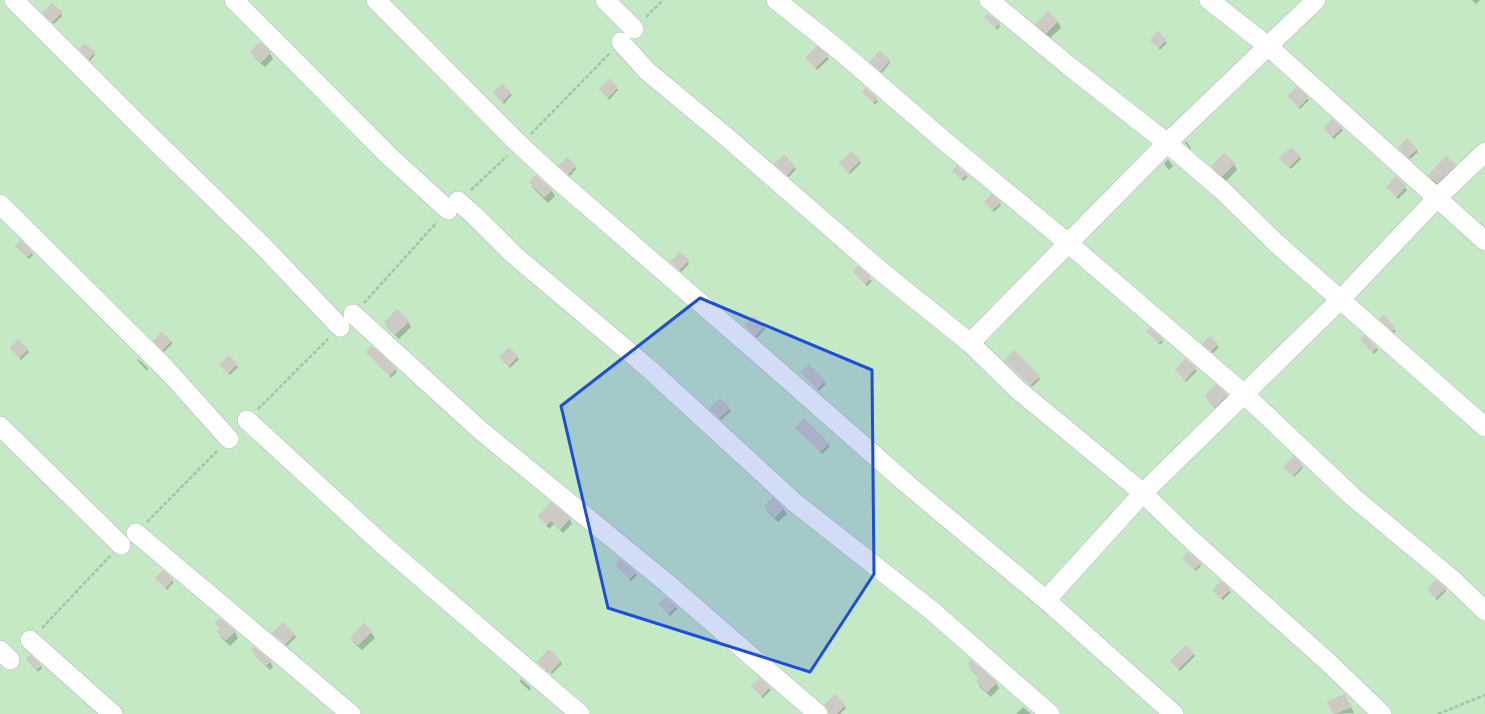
<svg xmlns="http://www.w3.org/2000/svg" width="1485" height="714" font-family="'PT Sans',sans-serif">
	<rect width="100%" height="100%" fill="#f1efe8"/>
	<!-- green -->
	<path fill="#c5e8c5" d="M 0,0 L 1485,0 L 1485,714 L 0,714 Z"/>
	<!-- shadow -->
	<path fill="#0003" d="M 1472,0 L 1480,0 L 1476,4 Z
		M 1048,12 L 1058,22 L 1061,28 L 1050,38 L 1040,30 L 1036,24 Z
		M 61,13 L 62,16 L 54,24 L 45,16 Z
		M 986,18 L 999,24 L 1000,26 L 997,30 Z
		M 1158,33 L 1167,43 L 1160,50 L 1151,40 Z
		M 817,48 L 829,59 L 817,70 L 806,58 Z
		M 80,50 L 94,53 L 95,55 L 90,61 Z
		M 252,52 L 270,53 L 273,59 L 265,67 L 255,58 Z
		M 889,61 L 890,63 L 882,73 L 872,64 Z
		M 617,88 L 618,90 L 609,100 L 602,92 Z
		M 1297,88 L 1309,100 L 1300,109 L 1288,96 Z
		M 866,89 L 878,101 L 875,105 L 863,92 Z
		M 494,93 L 510,93 L 512,95 L 504,104 Z
		M 1341,128 L 1343,130 L 1334,139 L 1326,131 Z
		M 1186,141 L 1191,148 L 1190,149 L 1185,143 Z
		M 1399,148 L 1416,149 L 1418,152 L 1410,159 Z
		M 1224,154 L 1234,164 L 1237,170 L 1226,181 L 1216,172 L 1212,166 Z
		M 784,156 L 796,169 L 789,177 L 775,164 Z
		M 1299,156 L 1301,159 L 1291,169 L 1282,161 Z
		M 1168,159 L 1173,166 L 1169,170 L 1164,164 Z
		M 859,160 L 861,163 L 850,174 L 840,163 Z
		M 575,166 L 576,169 L 570,176 L 561,168 Z
		M 1455,166 L 1458,171 L 1441,188 L 1432,181 L 1429,175 Z
		M 955,173 L 966,174 L 968,177 L 963,181 Z
		M 1396,178 L 1407,190 L 1398,199 L 1389,190 Z
		M 530,182 L 551,190 L 555,196 L 548,203 L 533,188 Z
		M 1000,202 L 1001,205 L 994,212 L 987,205 Z
		M 18,248 L 32,252 L 33,255 L 29,259 Z
		M 688,261 L 689,264 L 681,272 L 673,264 Z
		M 858,268 L 872,281 L 867,286 L 856,275 Z
		M 1383,317 L 1394,329 L 1396,331 L 1394,333 L 1382,322 L 1380,319 Z
		M 408,321 L 411,327 L 399,339 L 388,328 L 385,323 Z
		M 745,325 L 764,326 L 765,329 L 757,338 Z
		M 1149,334 L 1162,339 L 1163,342 L 1160,345 Z
		M 1210,337 L 1219,347 L 1213,353 L 1203,344 Z
		M 1361,339 L 1376,347 L 1378,350 L 1374,354 Z
		M 18,340 L 29,352 L 21,360 L 11,348 Z
		M 171,341 L 172,344 L 164,352 L 156,344 Z
		M 372,347 L 395,369 L 397,372 L 391,378 L 369,355 L 367,352 Z
		M 509,348 L 519,359 L 510,368 L 500,357 Z
		M 138,359 L 147,367 L 148,369 L 147,371 L 139,362 L 137,360 Z
		M 1186,360 L 1197,371 L 1186,382 L 1176,370 Z
		M 1005,361 L 1039,376 L 1040,379 L 1032,387 Z
		M 236,364 L 238,367 L 230,375 L 220,365 Z
		M 809,366 L 826,384 L 819,391 L 802,373 Z
		M 1216,385 L 1227,396 L 1230,401 L 1219,412 L 1209,402 L 1205,396 Z
		M 729,408 L 731,411 L 721,420 L 711,409 Z
		M 804,419 L 830,446 L 822,454 L 796,428 Z
		M 1302,465 L 1303,468 L 1294,477 L 1286,469 Z
		M 551,504 L 570,519 L 572,524 L 563,533 L 554,524 L 549,529 L 539,516 Z
		M 765,507 L 783,508 L 787,514 L 778,522 L 768,512 Z
		M 620,560 L 637,575 L 631,581 L 616,565 Z
		M 1185,560 L 1200,563 L 1201,566 L 1196,571 Z
		M 163,571 L 174,582 L 167,590 L 156,578 Z
		M 1221,583 L 1231,592 L 1223,600 L 1215,593 Z
		M 1445,589 L 1446,591 L 1437,600 L 1428,590 Z
		M 676,606 L 677,609 L 670,616 L 661,607 Z
		M 220,620 L 235,632 L 238,638 L 230,646 L 221,637 L 218,631 L 220,629 L 216,623 Z
		M 364,624 L 371,632 L 375,638 L 362,650 L 354,643 L 351,637 Z
		M 273,633 L 294,634 L 296,637 L 287,646 Z
		M 253,650 L 270,661 L 273,667 L 270,670 L 256,656 Z
		M 1193,654 L 1195,656 L 1180,671 L 1171,661 Z
		M 27,659 L 40,665 L 42,668 L 38,672 Z
		M 560,661 L 562,664 L 552,674 L 549,671 L 548,672 L 538,662 Z
		M 968,664 L 996,683 L 999,688 L 991,697 L 980,687 L 977,681 L 979,678 L 971,670 Z
		M 521,679 L 530,687 L 531,689 L 530,691 L 521,683 L 520,681 Z
		M 760,679 L 771,690 L 763,698 L 752,687 Z
		M 1345,695 L 1354,713 L 1334,714 L 1329,702 Z
		M 844,705 L 846,708 L 840,714 L 834,714 Z
		M 1023,707 L 1031,714 L 1016,714 Z"/>
	<!-- building -->
	<path fill="#cccac5" stroke="#d6d1c6" d="M 52,3 L 62,12 L 52,22 L 42,13 Z
		M 1048,11 L 1058,21 L 1046,33 L 1035,24 Z
		M 988,14 L 1000,23 L 995,28 L 984,17 Z
		M 1158,31 L 1166,40 L 1158,48 L 1150,40 Z
		M 260,42 L 271,52 L 261,62 L 250,52 Z
		M 85,43 L 95,52 L 88,59 L 79,49 Z
		M 817,46 L 828,55 L 815,68 L 805,58 Z
		M 880,50 L 890,60 L 880,71 L 869,62 Z
		M 609,79 L 618,87 L 607,98 L 599,89 Z
		M 502,84 L 511,92 L 502,102 L 493,93 Z
		M 1297,87 L 1308,97 L 1299,107 L 1287,96 Z
		M 866,88 L 877,98 L 873,103 L 862,92 Z
		M 1332,119 L 1342,127 L 1332,137 L 1323,128 Z
		M 1407,138 L 1417,149 L 1408,157 L 1398,148 Z
		M 1291,147 L 1300,156 L 1289,167 L 1279,158 Z
		M 851,151 L 860,160 L 848,172 L 839,163 Z
		M 1224,153 L 1235,163 L 1222,176 L 1211,166 Z
		M 784,154 L 795,166 L 787,175 L 774,164 Z
		M 1446,156 L 1456,165 L 1437,183 L 1428,175 Z
		M 567,157 L 576,166 L 568,174 L 558,166 Z
		M 957,166 L 967,174 L 961,179 L 952,171 Z
		M 536,175 L 552,190 L 544,197 L 529,182 Z
		M 1396,176 L 1406,186 L 1396,197 L 1386,187 Z
		M 992,194 L 1001,202 L 992,210 L 984,202 Z
		M 21,240 L 32,252 L 27,257 L 15,246 Z
		M 680,252 L 689,260 L 679,270 L 670,262 Z
		M 858,266 L 871,277 L 865,284 L 853,272 Z
		M 397,309 L 409,321 L 395,334 L 384,322 Z
		M 754,315 L 764,326 L 755,336 L 744,325 Z
		M 1383,315 L 1395,328 L 1392,331 L 1379,319 Z
		M 1150,328 L 1163,339 L 1158,343 L 1146,331 Z
		M 162,332 L 171,341 L 162,350 L 153,341 Z
		M 1364,335 L 1377,347 L 1372,352 L 1360,339 Z
		M 1210,336 L 1218,344 L 1211,351 L 1202,344 Z
		M 18,339 L 28,349 L 19,358 L 10,348 Z
		M 372,346 L 396,368 L 389,376 L 366,352 Z
		M 509,347 L 518,356 L 508,366 L 499,357 Z
		M 1014,350 L 1040,376 L 1030,385 L 1004,361 Z
		M 229,355 L 237,364 L 228,373 L 219,365 Z
		M 1185,359 L 1196,367 L 1185,380 L 1175,370 Z
		M 809,364 L 825,380 L 817,389 L 801,373 Z
		M 1216,384 L 1227,395 L 1215,407 L 1204,396 Z
		M 720,398 L 730,408 L 719,418 L 709,409 Z
		M 804,418 L 829,443 L 820,452 L 795,428 Z
		M 1294,456 L 1303,465 L 1292,476 L 1283,467 Z
		M 773,497 L 784,508 L 775,517 L 764,506 Z
		M 551,502 L 570,518 L 560,529 L 551,520 L 546,525 L 538,516 Z
		M 1188,552 L 1201,563 L 1194,569 L 1182,558 Z
		M 620,559 L 636,572 L 629,579 L 615,565 Z
		M 163,570 L 173,579 L 165,588 L 155,578 Z
		M 1436,580 L 1446,588 L 1435,598 L 1427,589 Z
		M 1221,581 L 1230,589 L 1221,598 L 1212,590 Z
		M 666,597 L 676,606 L 668,614 L 658,604 Z
		M 220,618 L 235,631 L 226,640 L 217,631 L 219,628 L 215,623 Z
		M 283,622 L 295,634 L 285,644 L 272,633 Z
		M 364,623 L 372,631 L 358,645 L 350,637 Z
		M 1186,645 L 1194,653 L 1178,669 L 1170,661 Z
		M 254,647 L 271,661 L 266,665 L 251,650 Z
		M 549,649 L 561,661 L 550,672 L 548,669 L 546,670 L 537,662 Z
		M 30,655 L 41,665 L 36,670 L 26,659 Z
		M 971,660 L 997,682 L 987,692 L 976,681 L 979,677 L 967,664 Z
		M 760,678 L 770,687 L 761,696 L 751,686 Z
		M 835,694 L 845,705 L 836,714 L 829,714 L 828,710 L 824,705 Z
		M 1345,694 L 1351,707 L 1333,714 L 1327,701 Z"/>
	<g fill="none" stroke-linecap="round" stroke-linejoin="round">
		<defs>
			<path id="minor" d="M 14,0 L 140,126 L 264,247 L 340,327
				M 234,0 L 389,156 L 448,210
				M 376,0 L 520,145 L 559,181 L 742,339 L 907,484 L 1046,600 L 1174,714
				M 605,0 L 634,29
				M 776,0 L 839,50 L 948,144 L 1068,243 L 1244,394 L 1353,497 L 1452,579 L 1485,611
				M 989,0 L 1069,66 L 1167,143 L 1223,191 L 1276,243 L 1485,427
				M 1209,0 L 1269,47 L 1485,241
				M 621,42 L 647,71 L 730,140 L 883,273 L 970,343 L 1017,389 L 1143,493 L 1186,535 L 1328,662 L 1382,714
				M 458,201 L 475,216 L 514,255 L 647,367 L 794,502 L 931,610 L 1050,714
				M 0,204 L 168,371 L 229,439
				M 353,314 L 479,429 L 668,584 L 818,714
				M 970,343 L 1167,143 L 1316,0
				M 247,420 L 383,545 L 580,714
				M 0,426 L 121,545
				M 136,533 L 351,714
				M 1046,600 L 1143,493 L 1340,300 L 1437,198 L 1485,152
				M 30,640 L 113,714
				M 0,650 L 10,660"/>
		</defs>
		<!-- minor casing -->
		<use href="#minor" stroke="#b5b8bc" stroke-width="20"/>
		<!-- path -->
		<path stroke="#9cc7a9" stroke-width="2.5" stroke-dasharray="4 2" stroke-linecap="butt" d="M 646,17 L 663,0
			M 531,134 L 610,53
			M 471,190 L 507,156
			M 364,303 L 437,222
			M 258,409 L 328,339
			M 147,522 L 218,450
			M 42,628 L 110,556
			M 1438,714 L 1485,695"/>
		<!-- minor -->
		<use href="#minor" stroke="#fff" stroke-width="19"/>
	</g>
	<!-- marked area -->
	<path fill="#1d4ed8" fill-opacity="0.2" stroke="#1d4ed8" stroke-width="3" stroke-linejoin="round" d="M 700,298 L 872,370 L 874,574 L 810,672 L 608,608 L 561,406 Z"/>
</svg>
